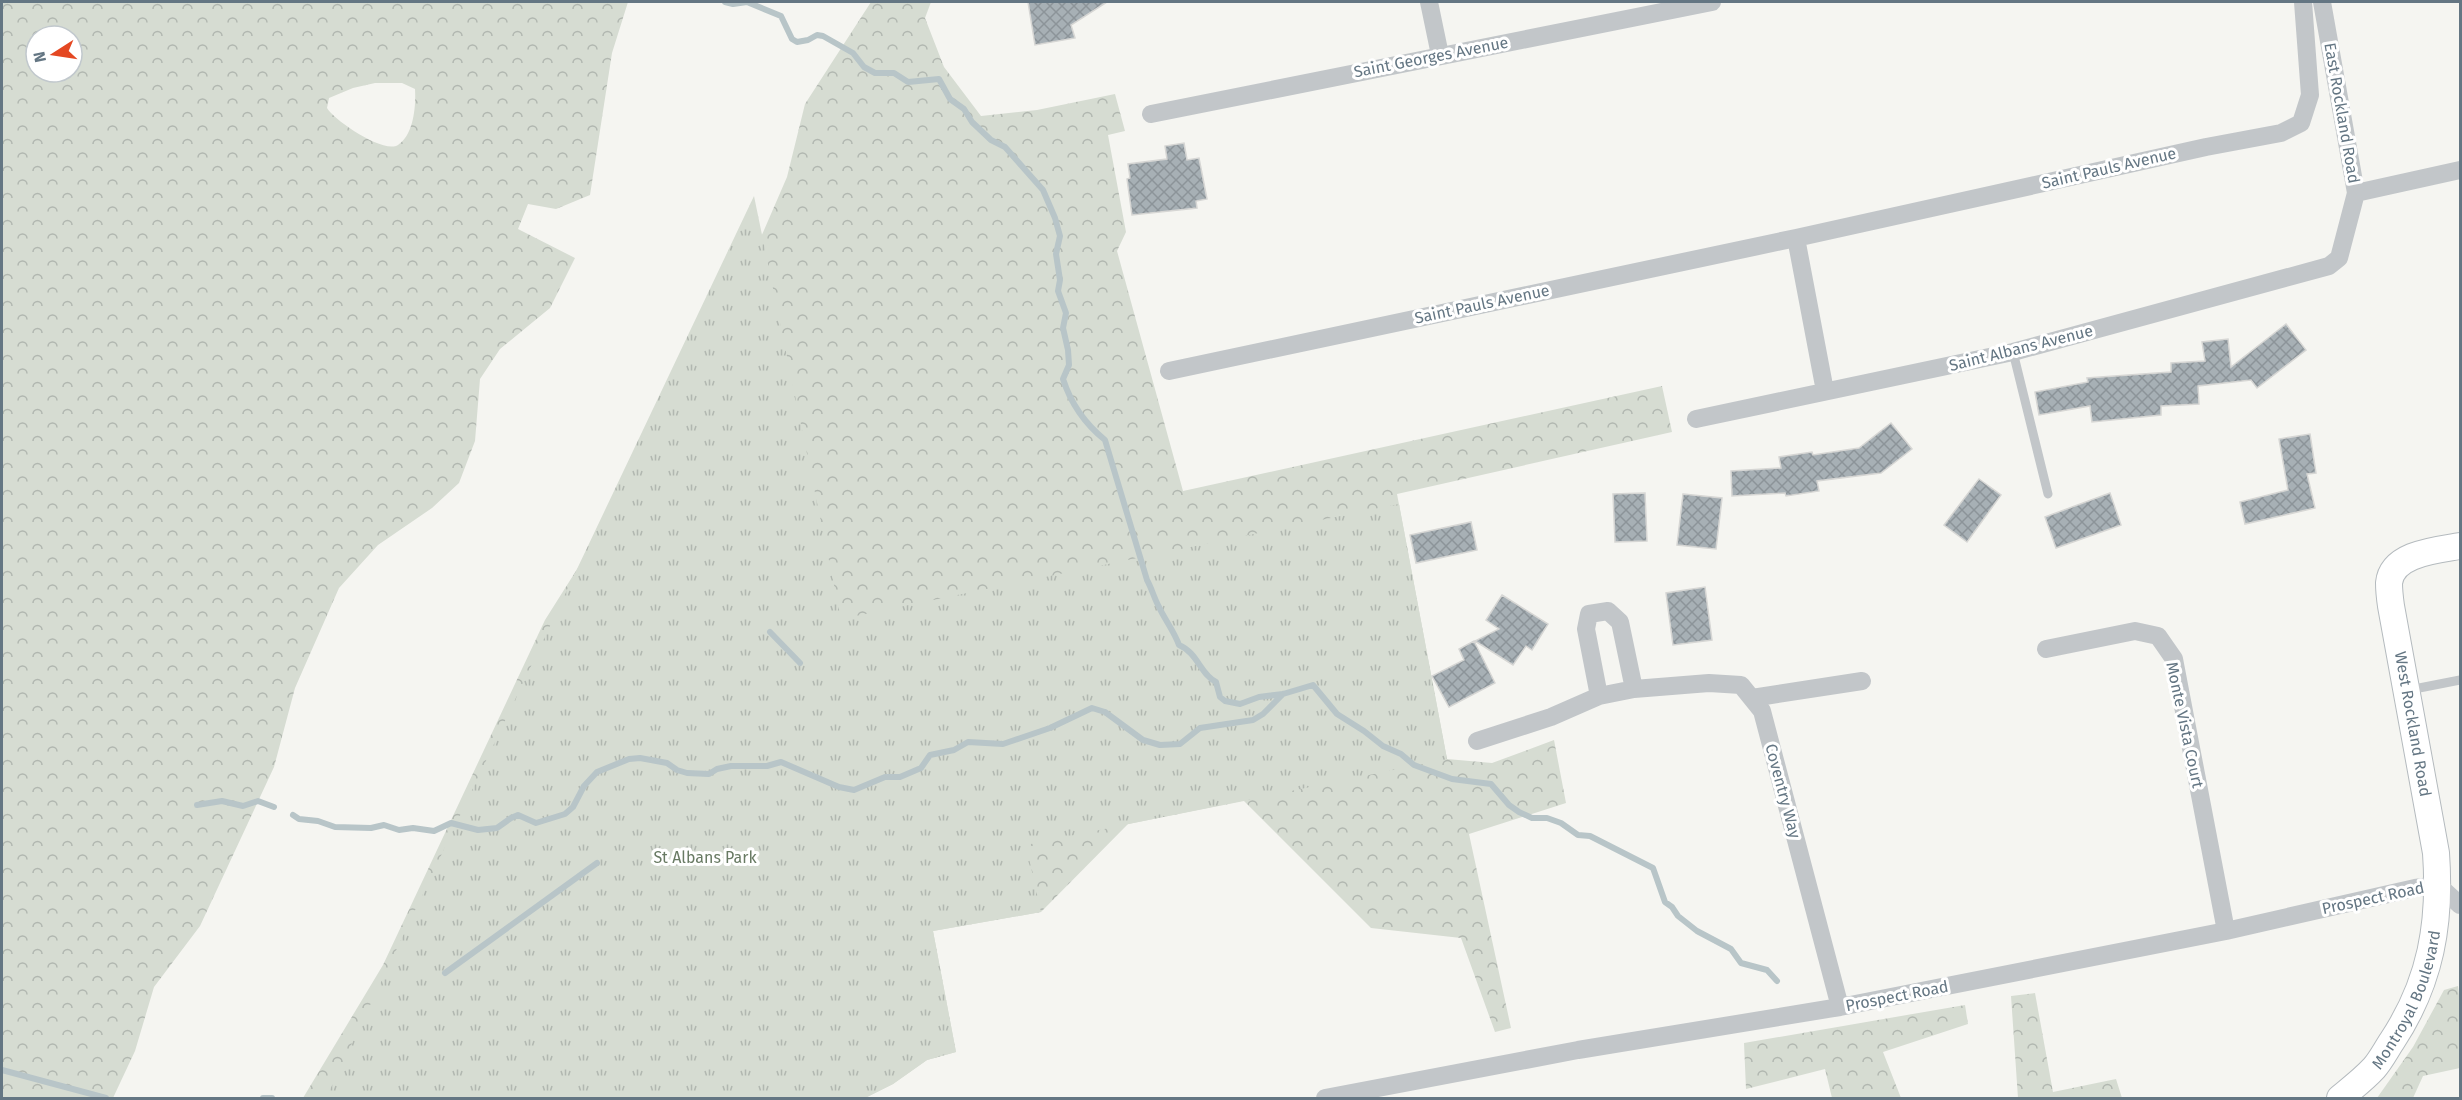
<svg xmlns="http://www.w3.org/2000/svg" width="2462" height="1100" font-family="'Fira Sans',sans-serif">
	<defs>
		<pattern id="forest-crowns" width="20" height="18" patternUnits="userSpaceOnUse" patternTransform="scale(1.5)"><rect width="20" height="18" fill="#d6dcd2"/><path d="M2 6a3 3 0 1 1 6 0M12 15a3 3 0 1 1 6 0" fill="none" stroke="#b1b7b0"/></pattern>
		<pattern id="park-tufts" width="24" height="20" patternUnits="userSpaceOnUse" patternTransform="scale(1.5)"><rect width="24" height="20" fill="#d6dcd2"/><path d="M3 7l-1-3M5 7V3M7 7l1-3M15 17l-1-3M17 17v-4M19 17l1-3" fill="none" stroke="#b1b7b0"/></pattern>
		<pattern id="building-cross-hatch" width="8" height="8" patternUnits="userSpaceOnUse" patternTransform="scale(1.5)"><rect width="8" height="8" fill="#a7b0b5"/><path d="M0 0l8 8M0 8l8-8" fill="none" stroke="#8c9499"/></pattern>
	</defs>
	<rect width="100%" height="100%" fill="#f5f5f1"/>
	<!-- forest -->
	<path fill="url(#forest-crowns)" fill-rule="evenodd" d="M 2,2 L 628,2 L 612,53 L 590,195 L 556,209 L 528,204 L 518,229 L 575,258 L 550,308 L 500,349 L 480,379 L 475,441 L 459,483 L 432,508 L 378,545 L 339,588 L 295,688 L 274,767 L 200,926 L 154,987 L 135,1051 L 113,1098 L 2,1098 ZM 36,36 L 72,36 L 72,72 L 36,72 ZM 375,83 L 402,83 L 415,89 C 416,105 414,135 398,145 C 383,154 334,120 327,108 L 329,98 L 353,88 Z
		M 871,2 L 931,2 L 925,18 L 944,67 L 981,116 L 1037,110 L 1115,94 L 1125,131 L 1108,135 L 1126,232 L 1117,251 L 1183,491 L 1662,386 L 1672,432 L 1397,494 L 1447,759 L 1492,763 L 1554,740 L 1566,803 L 1469,834 L 1511,1028 L 1495,1032 L 1461,938 L 1371,928 L 1244,801 L 1128,824 L 1041,912 L 933,931 L 956,1052 L 927,1060 L 893,1084 L 865,1098 L 303,1098 L 383,965 L 545,620 L 598,536 L 735,297 L 787,177 L 805,104 Z
		M 2458,986 L 2460,1004 L 2460,1068 L 2423,1076 L 2413,1098 L 2377,1098 L 2413,1047 L 2444,990 Z
		M 2035,993 L 2053,1092 L 2116,1079 L 2122,1098 L 2018,1098 L 2011,996 Z
		M 1965,1005 L 1968,1024 L 1883,1052 L 1901,1098 L 1832,1098 L 1825,1069 L 1746,1089 L 1744,1043 Z"/>
	<!-- park -->
	<path fill="url(#park-tufts)" d="M 754,196 L 841,619 L 1399,504 L 1447,759 L 1026,845 L 1041,912 L 933,931 L 956,1052 L 927,1060 L 893,1084 L 865,1098 L 326,1098 Z"/>
	<g fill="none" stroke-linecap="round" stroke-linejoin="round">
		<!-- stream -->
		<path stroke="#b8c5c8" stroke-width="6" d="M 725,2 L 733,4 L 747,2 L 781,16 L 792,39 L 797,42 L 808,40 L 817,35 L 823,36 L 853,53 L 864,67 L 875,73 L 894,73 L 908,82 L 939,79 L 950,99 L 964,109 L 972,122 L 991,140 L 1005,147 L 1043,190 L 1055,218 L 1060,236 L 1056,254 L 1060,280 L 1058,291 L 1066,313 L 1063,328 L 1068,350 L 1069,365 L 1063,379 C 1071,404 1084,423 1105,440 L 1147,580 C 1152,589 1154,598 1159,607 C 1165,620 1174,631 1179,645 C 1198,653 1200,674 1216,682 L 1220,697 L 1225,701 L 1240,704 L 1259,697 L 1283,694 L 1313,685 L 1337,714 L 1364,731 L 1383,746 L 1401,754 L 1414,765 L 1452,779 L 1491,784 L 1509,805 L 1519,812 L 1532,818 L 1547,818 L 1561,823 L 1578,835 L 1590,836 L 1653,868 L 1665,902 L 1672,907 L 1678,916 L 1697,931 L 1731,949 L 1741,963 L 1767,970 L 1777,981
			M 770,632 L 800,663
			M 197,805 L 222,801 L 243,806 L 258,801 L 274,807
			M 293,815 L 299,819 L 318,821 L 335,827 L 371,828 L 384,825 L 399,830 L 413,828 L 434,831 L 451,823 L 478,830 L 497,828 L 511,818 L 518,815 L 536,823 L 565,814 L 573,807 L 584,786 L 597,772 L 629,759 L 640,758 L 667,763 L 677,770 L 687,773 L 709,774 L 717,769 L 731,766 L 767,766 L 781,762 L 839,787 L 854,790 L 885,777 L 900,777 L 921,768 L 930,755 L 954,750 L 968,742 L 1003,744 L 1050,728 L 1092,708 L 1105,712 L 1143,740 L 1160,745 L 1180,744 L 1200,728 L 1253,720 L 1263,714 L 1283,694
			M 445,973 L 597,863
			M 2,1070 L 106,1098
			M 263,1098 L 272,1098"/>
	</g>
	<!-- building -->
	<path fill="url(#building-cross-hatch)" stroke="#d6d6d4" stroke-width="1.5" d="M 1028,2 L 1107,2 L 1071,25 L 1075,38 L 1035,45 Z
		M 1184,143 L 1187,160 L 1199,158 L 1207,199 L 1196,201 L 1197,208 L 1132,215 L 1127,179 L 1130,178 L 1128,164 L 1167,159 L 1165,146 Z
		M 2286,324 L 2306,350 L 2257,388 L 2251,380 L 2198,386 L 2199,404 L 2161,406 L 2161,415 L 2092,422 L 2090,406 L 2039,415 L 2035,392 L 2088,382 L 2087,378 L 2171,372 L 2171,363 L 2205,361 L 2202,342 L 2228,339 L 2231,367 Z
		M 1891,423 L 1912,449 L 1881,473 L 1817,481 L 1819,491 L 1786,496 L 1785,493 L 1732,496 L 1731,471 L 1781,468 L 1779,457 L 1812,452 L 1813,455 L 1859,448 Z
		M 2310,434 L 2316,473 L 2307,474 L 2315,508 L 2245,524 L 2240,502 L 2288,490 L 2279,439 Z
		M 1979,479 L 2001,495 L 1967,542 L 1944,525 Z
		M 1645,493 L 1647,541 L 1615,542 L 1613,494 Z
		M 2110,493 L 2121,525 L 2056,548 L 2045,517 Z
		M 1683,494 L 1722,498 L 1716,549 L 1677,545 Z
		M 1471,522 L 1477,550 L 1416,563 L 1410,535 Z
		M 1705,587 L 1712,640 L 1673,645 L 1666,593 Z
		M 1502,595 L 1548,624 L 1532,650 L 1526,646 L 1513,665 L 1475,641 L 1499,629 L 1486,620 Z
		M 1474,641 L 1495,683 L 1449,707 L 1432,676 L 1464,660 L 1459,649 Z"/>
	<g fill="none" stroke-linecap="round" stroke-linejoin="round">
		<defs>
			<g id="secondary">
				<path id="s1" d="M 2340,1098 C 2351,1089 2364,1079 2374,1068 C 2381,1060 2386,1050 2392,1041 C 2431,982 2441,923 2436,853 L 2391,606 C 2390,599 2389,590 2389,583 C 2392,553 2438,550 2460,546"/>
			</g>
		</defs>
		<!-- secondary casing -->
		<use href="#secondary" stroke="#b4babe" stroke-width="28"/>
		<!-- lane -->
		<path stroke="#c2c6c9" stroke-width="9" d="M 2013,352 L 2048,494
			M 2409,690 L 2460,680"/>
		<!-- street -->
		<path stroke="#c2c6c9" stroke-width="18" d="M 1429,2 L 1440,55
			M 1151,114 L 1712,2
			M 2356,193 L 2460,170
			M 1796,238 L 1825,391
			M 1169,371 L 1796,238 L 2206,147 L 2281,133 L 2301,123 L 2310,95 L 2303,2
			M 1696,419 L 2013,352 L 2329,266 L 2339,258 L 2356,193 L 2322,2
			M 2046,649 L 2135,631 L 2158,636 L 2174,659 L 2226,931
			M 1599,696 L 1586,629 L 1589,614 L 1608,611 L 1620,622 L 1634,689
			M 1752,698 L 1862,681
			M 1477,741 L 1551,717 L 1599,696 L 1634,689 L 1709,683 L 1741,685 L 1762,711 L 1840,1007
			M 1325,1098 L 1578,1050 L 1840,1007 L 2226,931 L 2415,888 L 2438,885 L 2460,905"/>
		<!-- secondary -->
		<use href="#secondary" stroke="#fff" stroke-width="26"/>
	</g>
	<g text-anchor="middle" dominant-baseline="central" stroke-width="6" stroke-linejoin="round" paint-order="stroke">
		<!-- street labels -->
		<g font-size="16" fill="#647683" stroke="#fff">
			<text transform="translate(1431 57) rotate(-11)">Saint Georges Avenue</text>
			<text transform="translate(2342 113) rotate(80)">East Rockland Road</text>
			<text transform="translate(2109 168) rotate(-13)">Saint Pauls Avenue</text>
			<text transform="translate(1482 304) rotate(-12)">Saint Pauls Avenue</text>
			<text transform="translate(2021 348) rotate(-14)">Saint Albans Avenue</text>
			<text transform="translate(2413 724) rotate(80)">West Rockland Road</text>
			<text transform="translate(2185 725) rotate(78)">Monte Vista Court</text>
			<text transform="translate(1783 791) rotate(75)">Coventry Way</text>
			<text transform="translate(2373 898) rotate(-12)">Prospect Road</text>
			<text transform="translate(1897 996) rotate(-11)">Prospect Road</text>
			<text stroke="none"><textPath href="#s1" startOffset="122">Montroyal Boulevard</textPath></text>
		</g>
		<!-- park labels -->
		<g font-size="16" fill="#687a63" stroke="#fff">
			<text x="705" y="857">St Albans Park</text>
		</g>
	</g>
	<!-- border -->
	<rect width="2462" height="1100" fill="none" stroke="#647683" stroke-width="6"/>
	<!-- north arrow -->
	<g transform="translate(54 54) rotate(258)"><circle r="28" fill="#ffffff" stroke="#c1c8cd" stroke-width="1.5"/>
	<path d="M0-4.5L10 22L0 15L-10 22Z" fill="#e44822"/>
	<text y="-9" font-size="16" font-weight="bold" text-anchor="middle" fill="#647683">N</text>
	</g>
</svg>
